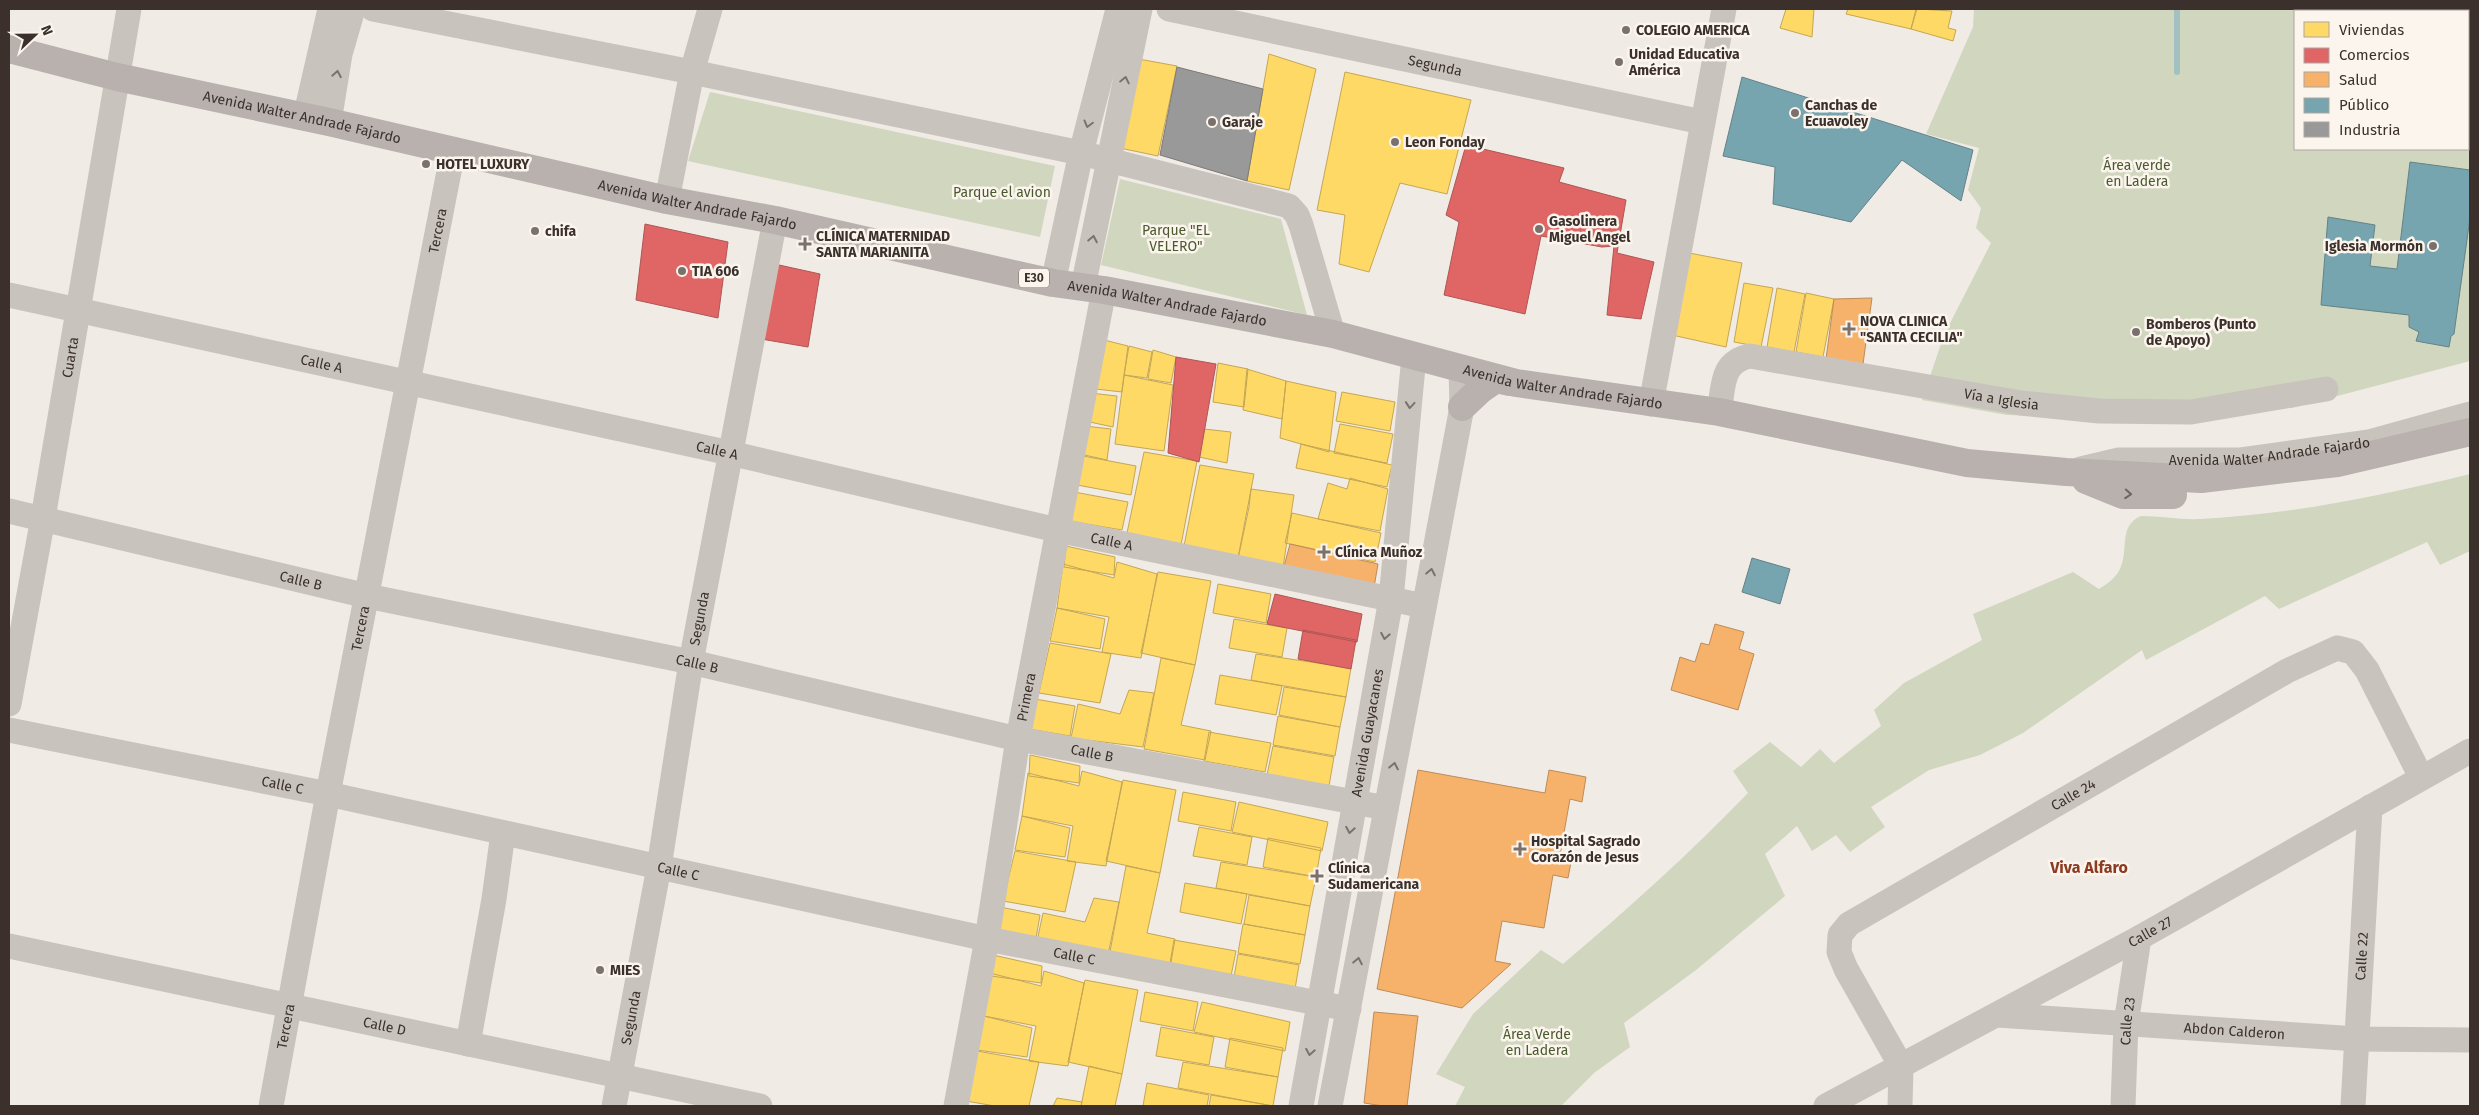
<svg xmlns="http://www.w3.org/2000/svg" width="2479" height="1115" font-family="'Fira Sans',sans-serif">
	<rect width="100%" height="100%" fill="#f0ebe5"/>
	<!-- green -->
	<path fill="#d1d6bf" d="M 1974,9 L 2464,9 L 2463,11 L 2295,11 L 2295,149 L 2468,149 L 2468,28 L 2470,30 L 2470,361 L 2292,408 L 2063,417 L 2007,415 L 1922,400 L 1944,335 L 1991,243 L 1976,228 L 1981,208 L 1968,190 L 1979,148 L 1926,134 L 1973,27 Z
		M 710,92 L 1055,166 L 1040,237 L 688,161 Z
		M 1120,179 L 1281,219 L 1307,315 L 1101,265 Z
		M 2470,474 L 2470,551 L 2440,565 L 2427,542 L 2279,609 L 2265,596 L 2146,660 L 2142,650 L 2023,733 L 1980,755 L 1929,770 L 1871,807 L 1885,827 L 1850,852 L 1836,835 L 1812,851 L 1797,826 L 1765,854 L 1785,896 L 1696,970 L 1624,1023 L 1630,1047 L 1594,1073 L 1561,1106 L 1455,1106 L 1465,1087 L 1436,1074 L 1473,1014 L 1541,950 L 1563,964 C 1628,909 1689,854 1748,793 L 1733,771 L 1770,742 L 1801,767 L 1820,749 L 1834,763 L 1881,726 L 1874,710 L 1904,683 L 1982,640 L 1973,614 L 2073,572 L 2099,589 C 2107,584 2114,579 2119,571 C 2130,552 2117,526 2141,516 C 2161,516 2181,520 2201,519 C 2293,514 2381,496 2470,474 Z"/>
	<!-- homes -->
	<path fill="#ffd966" stroke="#c4a654" d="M 1786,9 L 1814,9 L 1812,37 L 1780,28 Z
		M 1848,9 L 1916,9 L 1911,29 L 1846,14 Z
		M 1917,9 L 1952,11 L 1948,28 L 1956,30 L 1953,41 L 1911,29 Z
		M 1269,54 L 1316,69 L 1289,190 L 1247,181 Z
		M 1133,58 L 1177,66 L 1158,156 L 1115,147 Z
		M 1345,72 L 1471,100 L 1447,194 L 1400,183 L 1369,272 L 1339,264 L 1345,215 L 1317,210 Z
		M 1689,253 L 1742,263 L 1726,347 L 1672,335 Z
		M 1744,283 L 1773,288 L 1761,347 L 1734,342 Z
		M 1777,288 L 1805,294 L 1794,352 L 1767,347 Z
		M 1806,293 L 1834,299 L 1823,357 L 1796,352 Z
		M 1096,338 L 1128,346 L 1122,392 L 1087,388 Z
		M 1129,346 L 1152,352 L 1147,378 L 1124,375 Z
		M 1153,350 L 1176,357 L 1171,383 L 1148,379 Z
		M 1218,363 L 1248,369 L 1244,407 L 1213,402 Z
		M 1247,369 L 1286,381 L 1282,419 L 1243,410 Z
		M 1124,375 L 1173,385 L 1164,451 L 1115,444 Z
		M 1286,381 L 1336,392 L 1329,452 L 1280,438 Z
		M 1342,392 L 1395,402 L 1390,431 L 1336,421 Z
		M 1090,393 L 1117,396 L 1113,427 L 1085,421 Z
		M 1340,424 L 1393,434 L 1387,463 L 1334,453 Z
		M 1085,426 L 1111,429 L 1107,460 L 1080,454 Z
		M 1204,429 L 1231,432 L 1227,463 L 1199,457 Z
		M 1301,444 L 1392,465 L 1387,487 L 1296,468 Z
		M 1144,452 L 1197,461 L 1181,545 L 1127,533 Z
		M 1083,456 L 1136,466 L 1131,495 L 1077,485 Z
		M 1200,465 L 1254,474 L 1238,558 L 1184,546 Z
		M 1350,478 L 1388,489 L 1380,531 L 1318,519 L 1328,483 L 1347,489 Z
		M 1251,489 L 1294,495 L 1282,574 L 1238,559 L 1249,507 Z
		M 1074,492 L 1128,502 L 1122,530 L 1069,521 Z
		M 1292,513 L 1381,533 L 1375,562 L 1285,543 Z
		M 1066,546 L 1115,557 L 1114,575 L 1064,567 Z
		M 1117,562 L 1157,574 L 1141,658 L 1102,652 L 1109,617 L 1057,608 L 1063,564 L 1114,578 Z
		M 1158,572 L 1211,581 L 1195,665 L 1141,653 Z
		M 1218,584 L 1271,594 L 1266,623 L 1213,613 Z
		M 1057,608 L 1105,619 L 1100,649 L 1050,641 Z
		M 1234,619 L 1287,628 L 1282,657 L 1229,648 Z
		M 1050,643 L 1111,654 L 1100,703 L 1039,693 Z
		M 1256,654 L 1351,668 L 1346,697 L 1251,680 Z
		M 1161,658 L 1195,665 L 1181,725 L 1211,731 L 1205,760 L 1144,749 Z
		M 1220,675 L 1282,686 L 1276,715 L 1215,704 Z
		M 1284,687 L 1346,697 L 1340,727 L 1279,715 Z
		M 1129,690 L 1154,693 L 1143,747 L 1071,738 L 1078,704 L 1120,714 Z
		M 1035,699 L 1075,706 L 1070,736 L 1029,729 Z
		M 1278,716 L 1340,727 L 1335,756 L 1273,745 Z
		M 1209,732 L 1271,743 L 1265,772 L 1204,761 Z
		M 1273,746 L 1334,757 L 1329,786 L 1267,775 Z
		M 1030,755 L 1080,766 L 1079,783 L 1029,776 Z
		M 1082,771 L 1122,782 L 1106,866 L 1067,861 L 1073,826 L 1022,816 L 1028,773 L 1079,786 Z
		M 1123,780 L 1176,790 L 1160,873 L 1106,861 Z
		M 1183,792 L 1236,802 L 1231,831 L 1178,821 Z
		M 1239,802 L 1328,822 L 1322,851 L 1232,832 Z
		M 1022,816 L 1070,828 L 1065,857 L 1015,850 Z
		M 1199,827 L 1252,837 L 1247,865 L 1193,856 Z
		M 1268,838 L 1321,848 L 1316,877 L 1263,867 Z
		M 1015,851 L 1076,862 L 1065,912 L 1003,901 Z
		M 1221,862 L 1316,877 L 1310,906 L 1216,888 Z
		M 1126,866 L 1160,873 L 1147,933 L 1175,939 L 1170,968 L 1109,957 Z
		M 1185,883 L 1247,894 L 1241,924 L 1180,912 Z
		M 1249,895 L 1310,906 L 1305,935 L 1244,924 Z
		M 1094,898 L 1119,902 L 1108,955 L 1036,946 L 1043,913 L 1085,922 Z
		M 1000,907 L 1040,915 L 1035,944 L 994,938 Z
		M 1243,924 L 1305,935 L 1300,964 L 1238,953 Z
		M 1174,940 L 1236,951 L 1230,981 L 1169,969 Z
		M 1238,954 L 1299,965 L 1294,995 L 1233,983 Z
		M 993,955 L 1042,966 L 1041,983 L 991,976 Z
		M 1044,971 L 1084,983 L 1068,1066 L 1029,1061 L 1036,1026 L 984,1016 L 990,973 L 1041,986 Z
		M 1085,980 L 1138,990 L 1122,1074 L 1068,1062 Z
		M 1145,992 L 1198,1002 L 1193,1031 L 1140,1021 Z
		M 1202,1002 L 1290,1022 L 1285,1051 L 1194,1032 Z
		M 984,1016 L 1032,1028 L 1027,1057 L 977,1050 Z
		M 1161,1027 L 1214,1037 L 1209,1065 L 1156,1056 Z
		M 1230,1038 L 1283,1048 L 1278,1077 L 1225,1067 Z
		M 977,1051 L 1039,1062 L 1029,1106 L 995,1106 L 966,1101 Z
		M 1183,1062 L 1278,1077 L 1273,1106 L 1178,1088 Z
		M 1089,1066 L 1122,1074 L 1115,1106 L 1081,1106 Z
		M 1147,1083 L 1209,1095 L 1207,1106 L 1143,1106 Z
		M 1211,1095 L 1273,1106 L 1209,1106 Z
		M 1057,1098 L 1082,1102 L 1081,1106 L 1053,1106 Z"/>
	<!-- shops -->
	<path fill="#e06666" stroke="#ae5654" d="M 1466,145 L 1564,168 L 1559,182 L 1626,200 L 1617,253 L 1654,262 L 1641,319 L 1607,315 L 1614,246 L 1602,247 L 1541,236 L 1525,314 L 1444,295 L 1459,222 L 1446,215 Z
		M 645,224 L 728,242 L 718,318 L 636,300 Z
		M 770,263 L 820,274 L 808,347 L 761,339 Z
		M 1176,357 L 1216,364 L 1199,462 L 1168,453 Z
		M 1275,594 L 1362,614 L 1357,642 L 1267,624 Z
		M 1303,630 L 1356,640 L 1351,669 L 1298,659 Z"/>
	<!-- health -->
	<path fill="#f6b26b" stroke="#be8b58" d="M 1872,298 L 1863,364 L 1826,359 L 1834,299 Z
		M 1290,544 L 1378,564 L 1373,593 L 1282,574 Z
		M 1715,624 L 1744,632 L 1739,649 L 1754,654 L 1738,710 L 1671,690 L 1680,657 L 1695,662 L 1701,643 L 1709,645 Z
		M 1418,770 L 1545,793 L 1549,770 L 1586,777 L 1582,802 L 1570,799 L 1560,855 L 1572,857 L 1568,878 L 1553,875 L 1544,928 L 1502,921 L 1495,961 L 1511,964 L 1462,1008 L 1377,989 Z
		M 1374,1012 L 1418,1016 L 1407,1106 L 1383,1106 L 1364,1103 Z"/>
	<!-- public -->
	<path fill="#76a5af" stroke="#648287" d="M 1742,77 L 1973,150 L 1961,201 L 1902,160 L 1851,222 L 1773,204 L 1775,167 L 1723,156 Z
		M 2410,162 L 2470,170 L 2470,218 L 2454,334 L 2451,336 L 2449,347 L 2416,341 L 2419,332 L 2409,327 L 2409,315 L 2321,305 L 2328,217 L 2375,225 L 2370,266 L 2397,269 Z
		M 1752,558 L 1790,569 L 1780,604 L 1742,592 Z"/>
	<!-- industry -->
	<path fill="#999" stroke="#7d7a78" d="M 1177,67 L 1263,89 L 1247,181 L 1160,155 Z"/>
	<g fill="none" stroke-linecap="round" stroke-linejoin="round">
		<!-- stream -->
		<path stroke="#a1c2c1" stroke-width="6" d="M 2177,72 L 2177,9"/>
		<!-- minor -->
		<g stroke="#c9c3be" stroke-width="25">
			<path d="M 373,9 L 692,72 L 1081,153 L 1289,206 L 1297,215 L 1301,225 L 1333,334"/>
			<path id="s1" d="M 1169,9 L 1702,122"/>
			<path d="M 305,118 L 330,9"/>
			<path d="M 329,122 L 340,54 L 353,9"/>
			<path d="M 667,200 L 692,72 L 710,9"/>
			<path d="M 1053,283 L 1081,153 L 1118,9"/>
			<path d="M 1083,287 L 1140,9"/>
			<path id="s2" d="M 9,295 L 730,453 L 1057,530 L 1424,606"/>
			<path d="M 1651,404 L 1724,9"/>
			<path id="s3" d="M 1719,412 C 1724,387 1720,362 1750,356 L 2021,403 L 2099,411 L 2191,412 L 2326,389"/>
			<path id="s4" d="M 2081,469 L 2119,460 L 2241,460 L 2369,442 L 2470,414"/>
			<path id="s5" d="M 9,511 L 367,596 L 691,662 L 1018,739 L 1386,808"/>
			<path id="s6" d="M 9,704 L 43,518 L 129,9"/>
			<path id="s7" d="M 9,730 L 328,794 L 987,939 L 1349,1009"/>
			<path id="s8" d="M 9,946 L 760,1106"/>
			<path id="s9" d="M 1997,1015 L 2357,1039 L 2470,1040"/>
			<path d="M 468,1044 L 494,899 L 503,833"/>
			<path id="s10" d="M 271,1106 L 328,794 L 453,151"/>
			<path id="s11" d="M 614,1106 L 659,867 L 691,662 L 775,220"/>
			<path id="s12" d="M 956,1106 L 987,939 L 1018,739 L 1104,290"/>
			<path id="s13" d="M 1301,1106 L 1391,599 L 1414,356"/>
			<path d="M 1330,1106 L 1462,407 L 1461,369"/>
			<path id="s14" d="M 1826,1106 L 2139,938 L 2470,751"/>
			<path id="s15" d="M 1900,1106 L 1901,1066 L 1846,969 L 1839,952 L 1840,935 L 1849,924 L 2287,671 L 2337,648 L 2353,652 L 2367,670 L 2421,777"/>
			<path id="s16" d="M 2123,1106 L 2126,1024 L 2139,938"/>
			<path id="s17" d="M 2353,1106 L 2370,807"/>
		</g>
		<!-- major -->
		<g stroke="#b8b1ad" stroke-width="28">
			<path id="s18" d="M 9,49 L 117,77 L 329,122 L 667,200 L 775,220 L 1053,283 L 1104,290 L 1333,334 L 1516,383 L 1719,412 L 1967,463 L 2066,472 L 2201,479 L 2337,463 L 2470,432"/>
			<path d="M 1462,407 L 1480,390 L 1496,379 L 1510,382"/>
			<path d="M 2086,480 L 2123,495 L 2173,495"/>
		</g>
	</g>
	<!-- one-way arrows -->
	<defs><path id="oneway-chevron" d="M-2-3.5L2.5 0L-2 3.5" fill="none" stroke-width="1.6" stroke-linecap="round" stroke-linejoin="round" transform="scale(1.25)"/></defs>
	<g stroke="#7b726d">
		<use href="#oneway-chevron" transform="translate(337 74) rotate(-80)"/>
		<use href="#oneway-chevron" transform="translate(1125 80) rotate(-78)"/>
		<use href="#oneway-chevron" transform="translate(1088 124) rotate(105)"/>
		<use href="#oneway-chevron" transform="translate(1093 239) rotate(-79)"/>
		<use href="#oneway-chevron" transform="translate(1410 405) rotate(95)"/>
		<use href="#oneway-chevron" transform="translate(1431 572) rotate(-79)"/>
		<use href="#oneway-chevron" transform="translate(1385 636) rotate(100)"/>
		<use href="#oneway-chevron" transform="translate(1394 766) rotate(-79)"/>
		<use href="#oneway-chevron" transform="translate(1350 830) rotate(100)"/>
		<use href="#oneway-chevron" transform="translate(1358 961) rotate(-79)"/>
		<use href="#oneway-chevron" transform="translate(1310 1052) rotate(100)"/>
	</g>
	<use stroke="#6d645f" href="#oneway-chevron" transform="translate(2128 494) rotate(4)"/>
	<!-- markers -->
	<g fill="#7a716c" stroke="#fbf5ee" stroke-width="2">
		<circle cx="1626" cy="30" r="5"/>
		<circle cx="1619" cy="62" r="5"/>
		<circle cx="1795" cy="113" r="5"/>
		<circle cx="1212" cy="122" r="5"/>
		<circle cx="1395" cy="142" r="5"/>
		<circle cx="426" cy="164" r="5"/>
		<circle cx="1539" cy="229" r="5"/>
		<circle cx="535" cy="231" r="5"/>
		<path d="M802.5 236.5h5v5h5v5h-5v5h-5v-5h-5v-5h5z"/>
		<circle cx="2433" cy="246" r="5"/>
		<circle cx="682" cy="271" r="5"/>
		<path d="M1846.5 321.5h5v5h5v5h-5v5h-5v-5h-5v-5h5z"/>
		<circle cx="2136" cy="332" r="5"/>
		<path d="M1321.5 544.5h5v5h5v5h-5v5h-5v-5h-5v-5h5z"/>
		<path d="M1517.5 841.5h5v5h5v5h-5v5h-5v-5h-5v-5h5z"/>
		<path d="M1314.5 868.5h5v5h5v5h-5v5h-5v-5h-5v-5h5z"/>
		<circle cx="600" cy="970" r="5"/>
	</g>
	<g text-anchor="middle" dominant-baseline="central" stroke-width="5" stroke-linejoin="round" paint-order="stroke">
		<!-- shield labels -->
		<rect fill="#fbf5ee" stroke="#756b66" stroke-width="1" x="1019" y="268.5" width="30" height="19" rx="4"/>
		<g font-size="12" font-weight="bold" fill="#3b302b">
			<text x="1034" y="278">E30</text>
		</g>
		<!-- poi labels -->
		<g font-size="14" font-weight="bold" fill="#3b302b" stroke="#fbf5ee" text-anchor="start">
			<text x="1636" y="30">COLEGIO AMERICA</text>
			<text x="1629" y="54">Unidad Educativa<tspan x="1629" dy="16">América</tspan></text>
			<text x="1805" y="105">Canchas de<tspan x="1805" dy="16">Ecuavoley</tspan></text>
			<text x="1222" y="122">Garaje</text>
			<text x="1405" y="142">Leon Fonday</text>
			<text x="436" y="164">HOTEL LUXURY</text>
			<text x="1549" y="221">Gasolinera<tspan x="1549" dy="16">Miguel Angel</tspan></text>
			<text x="545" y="231">chifa</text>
			<text x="816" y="236">CLÍNICA MATERNIDAD<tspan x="816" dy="16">SANTA MARIANITA</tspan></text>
			<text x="2423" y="246" text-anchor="end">Iglesia Mormón</text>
			<text x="692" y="271">TIA 606</text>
			<text x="1860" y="321">NOVA CLINICA<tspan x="1860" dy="16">"SANTA CECILIA"</tspan></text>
			<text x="2146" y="324">Bomberos (Punto<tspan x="2146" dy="16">de Apoyo)</tspan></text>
			<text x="1335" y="552">Clínica Muñoz</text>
			<text x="1531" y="841">Hospital Sagrado<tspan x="1531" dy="16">Corazón de Jesus</tspan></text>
			<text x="1328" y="868">Clínica<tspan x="1328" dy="16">Sudamericana</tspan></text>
			<text x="610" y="970">MIES</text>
		</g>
		<!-- street labels -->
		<g font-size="14" fill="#3b302b" stroke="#fbf5ee">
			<text stroke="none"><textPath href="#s1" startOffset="272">Segunda</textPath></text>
			<text stroke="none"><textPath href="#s18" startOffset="301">Avenida Walter Andrade Fajardo</textPath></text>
			<text stroke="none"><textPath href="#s18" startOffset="706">Avenida Walter Andrade Fajardo</textPath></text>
			<text stroke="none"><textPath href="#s10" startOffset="891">Tercera</textPath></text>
			<text stroke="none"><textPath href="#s18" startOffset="1186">Avenida Walter Andrade Fajardo</textPath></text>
			<text stroke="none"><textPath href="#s6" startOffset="352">Cuarta</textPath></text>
			<text stroke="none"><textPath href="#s2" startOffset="320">Calle A</textPath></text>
			<text stroke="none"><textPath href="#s18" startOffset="1591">Avenida Walter Andrade Fajardo</textPath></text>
			<text stroke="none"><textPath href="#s3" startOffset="325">Vía a Iglesia</textPath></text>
			<text stroke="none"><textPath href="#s2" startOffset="725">Calle A</textPath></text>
			<text stroke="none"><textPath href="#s4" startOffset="190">Avenida Walter Andrade Fajardo</textPath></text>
			<text stroke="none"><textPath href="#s2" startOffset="1130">Calle A</textPath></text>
			<text stroke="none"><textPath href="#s5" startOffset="300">Calle B</textPath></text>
			<text stroke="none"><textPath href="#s11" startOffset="495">Segunda</textPath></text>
			<text stroke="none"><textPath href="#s10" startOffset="486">Tercera</textPath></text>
			<text stroke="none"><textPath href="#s5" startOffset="705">Calle B</textPath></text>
			<text stroke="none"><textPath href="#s12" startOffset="415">Primera</textPath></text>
			<text stroke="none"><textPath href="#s13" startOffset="379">Avenida Guayacanes</textPath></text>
			<text stroke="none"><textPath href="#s5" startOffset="1110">Calle B</textPath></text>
			<text stroke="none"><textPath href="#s7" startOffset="279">Calle C</textPath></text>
			<text stroke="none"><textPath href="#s15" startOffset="460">Calle 24</textPath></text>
			<text stroke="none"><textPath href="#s7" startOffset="684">Calle C</textPath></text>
			<text stroke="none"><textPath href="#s14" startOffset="368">Calle 27</textPath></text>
			<text stroke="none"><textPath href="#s7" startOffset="1089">Calle C</textPath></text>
			<text stroke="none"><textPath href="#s17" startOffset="150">Calle 22</textPath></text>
			<text stroke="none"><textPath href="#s11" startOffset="90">Segunda</textPath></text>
			<text stroke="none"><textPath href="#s16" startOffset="85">Calle 23</textPath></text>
			<text stroke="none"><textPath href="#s8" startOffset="384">Calle D</textPath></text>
			<text stroke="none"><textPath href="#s10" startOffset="81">Tercera</textPath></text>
			<text stroke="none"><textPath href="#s9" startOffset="238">Abdon Calderon</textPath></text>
		</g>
		<!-- park labels -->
		<g font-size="14" fill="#4a5a2e" stroke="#fbf5ee">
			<text x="2137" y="165">Área verde<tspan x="2137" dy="16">en Ladera</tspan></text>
			<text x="1002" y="192">Parque el avion</text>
			<text x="1176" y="230">Parque "EL<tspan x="1176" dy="16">VELERO"</tspan></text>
			<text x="1537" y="1034">Área Verde<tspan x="1537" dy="16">en Ladera</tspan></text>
		</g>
		<!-- quarter labels -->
		<g font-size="16" font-weight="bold" fill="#8c3b22" stroke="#fbf5ee">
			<text x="2089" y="867">Viva Alfaro</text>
		</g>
	</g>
	<!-- border -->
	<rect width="2479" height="1115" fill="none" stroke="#3b302b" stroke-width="20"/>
	<!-- legend -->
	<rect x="2294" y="10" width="175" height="140" fill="#fbf5ee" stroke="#aea6a0"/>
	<rect x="2304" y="22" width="25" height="15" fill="#ffd966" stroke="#aea6a0"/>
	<text x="2339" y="35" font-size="15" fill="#3b302b">Viviendas</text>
	<rect x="2304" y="48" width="25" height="15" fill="#e06666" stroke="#aea6a0"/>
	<text x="2339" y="60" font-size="15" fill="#3b302b">Comercios</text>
	<rect x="2304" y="72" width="25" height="15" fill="#f6b26b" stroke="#aea6a0"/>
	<text x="2339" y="85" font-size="15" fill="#3b302b">Salud</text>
	<rect x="2304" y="98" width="25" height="15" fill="#76a5af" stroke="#aea6a0"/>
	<text x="2339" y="110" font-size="15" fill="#3b302b">Público</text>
	<rect x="2304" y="122" width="25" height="15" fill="#999999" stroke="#aea6a0"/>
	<text x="2339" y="135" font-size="15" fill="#3b302b">Industria</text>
	<!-- north arrow -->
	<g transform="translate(35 35) rotate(68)" stroke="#fbf5ee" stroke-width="4" paint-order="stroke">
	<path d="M0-4L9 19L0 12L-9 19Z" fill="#3b302b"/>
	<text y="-8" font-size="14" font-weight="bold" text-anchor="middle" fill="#3b302b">N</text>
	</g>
</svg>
